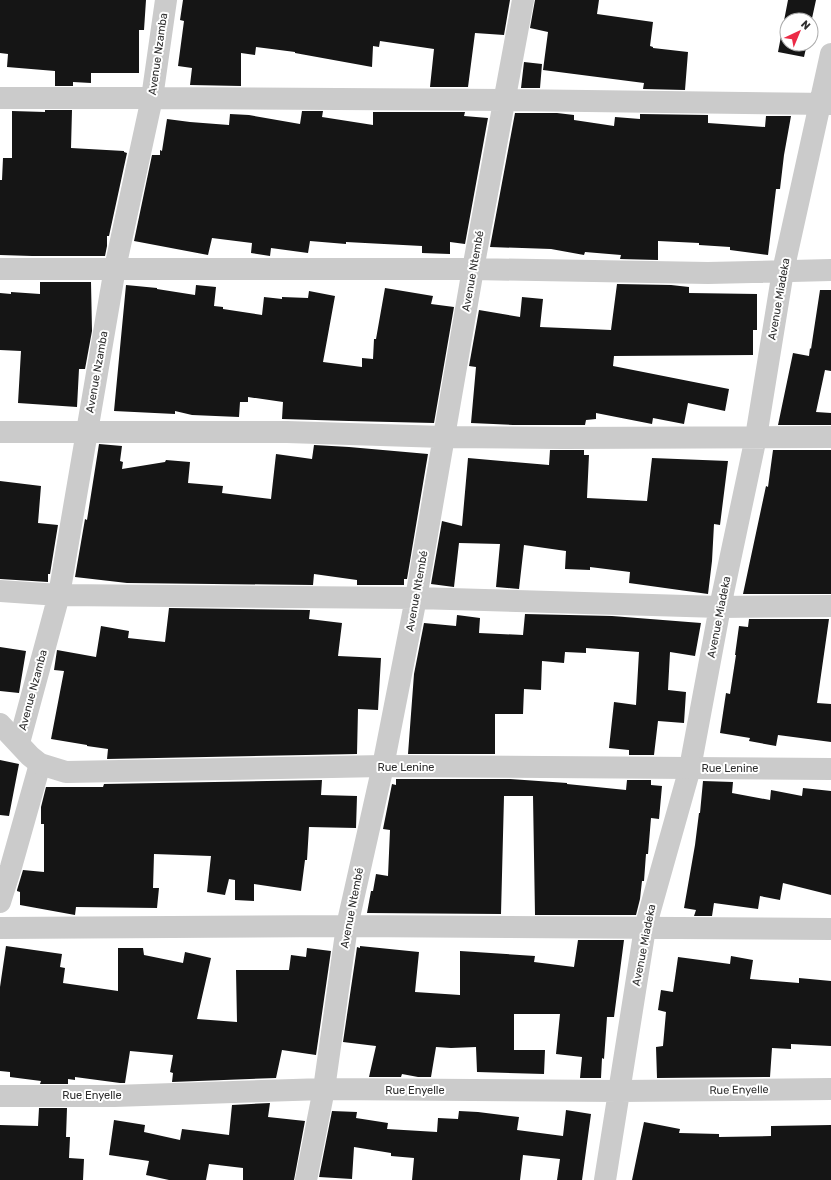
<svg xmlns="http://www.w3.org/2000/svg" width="831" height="1180" font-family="Rubik,sans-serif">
	<rect width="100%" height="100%" fill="#fff"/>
	<!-- building -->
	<path fill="#151515" d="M 0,0 L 146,0 L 144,30 L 139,30 L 139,73 L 91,73 L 91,83 L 73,82 L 73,86 L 55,86 L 55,71 L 7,67 L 8,54 L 0,53 Z
		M 183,0 L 510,0 L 504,35 L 475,33 L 468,87 L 430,87 L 434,49 L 380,41 L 379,47 L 373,46 L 372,67 L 295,53 L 295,52 L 256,47 L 255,55 L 241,53 L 241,86 L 190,85 L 192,68 L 178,66 L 184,21 L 180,20 Z
		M 535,0 L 599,0 L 597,14 L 653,22 L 650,46 L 653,47 L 653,48 L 688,52 L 685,90 L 643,89 L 644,83 L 543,70 L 548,32 L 530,28 Z
		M 788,0 L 816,0 L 811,23 L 811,20 L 787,20 L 787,44 L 807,44 L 804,57 L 778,52 Z
		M 524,62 L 542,64 L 540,88 L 521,88 Z
		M 45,110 L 72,110 L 71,148 L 124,151 L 124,152 L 127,153 L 109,236 L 107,236 L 107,246 L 105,256 L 32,256 L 0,255 L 0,180 L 2,180 L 3,158 L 12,158 L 12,111 L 45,112 Z
		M 302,111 L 323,111 L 322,117 L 373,125 L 373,112 L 465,112 L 464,116 L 488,118 L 465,244 L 450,242 L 450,254 L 422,253 L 422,246 L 346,242 L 346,244 L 310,241 L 308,253 L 271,248 L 270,256 L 251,253 L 252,243 L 212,238 L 208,255 L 134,241 L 152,155 L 160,155 L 160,150 L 162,151 L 167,119 L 190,122 L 229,125 L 230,114 L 249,115 L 300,124 Z
		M 515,113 L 557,113 L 574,115 L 574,120 L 614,126 L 615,117 L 640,119 L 640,114 L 708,115 L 708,123 L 765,127 L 766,116 L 791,116 L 784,155 L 780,189 L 776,189 L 768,255 L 730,250 L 730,247 L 699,245 L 699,243 L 658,241 L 658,260 L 620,259 L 621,255 L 585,252 L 584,255 L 551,249 L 490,247 Z
		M 40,282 L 91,282 L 92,331 L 85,369 L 79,369 L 77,407 L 18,403 L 21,351 L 0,350 L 0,293 L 11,294 L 11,292 L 40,294 Z
		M 617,284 L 671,285 L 689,287 L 689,293 L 757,294 L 757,330 L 753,330 L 753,355 L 614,356 L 613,366 L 729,389 L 725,411 L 688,403 L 684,424 L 653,418 L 652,424 L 596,413 L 596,419 L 586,420 L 585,425 L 513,425 L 471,423 L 476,367 L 469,366 L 479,310 L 520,317 L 522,297 L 543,299 L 540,327 L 611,330 Z
		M 126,285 L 157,288 L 157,289 L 195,295 L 196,285 L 216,287 L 214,306 L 223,307 L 223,309 L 262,315 L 264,297 L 282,299 L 282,297 L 308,298 L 309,291 L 335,296 L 323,362 L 362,367 L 362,358 L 373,359 L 374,339 L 376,339 L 385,288 L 433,296 L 431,304 L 454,307 L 434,423 L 349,421 L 282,419 L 283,402 L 248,397 L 248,402 L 240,402 L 239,417 L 192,415 L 175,411 L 175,414 L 114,411 Z
		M 820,290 L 831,290 L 831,371 L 825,370 L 816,412 L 831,413 L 831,425 L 778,425 L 793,353 L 809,356 L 810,348 L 811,349 Z
		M 99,444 L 122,446 L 120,461 L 123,462 L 122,469 L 165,462 L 166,460 L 190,462 L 188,483 L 223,486 L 222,493 L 271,499 L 276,454 L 312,459 L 314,445 L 349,447 L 428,454 L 407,579 L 404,579 L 404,585 L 357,585 L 357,580 L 314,574 L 313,585 L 127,583 L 75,577 L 85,519 L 87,520 Z
		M 550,450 L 584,450 L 584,455 L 589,455 L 587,498 L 647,501 L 652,458 L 728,461 L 720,525 L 714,524 L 712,561 L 708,594 L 629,583 L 630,572 L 590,567 L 590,570 L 565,569 L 566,551 L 524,545 L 519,589 L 496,587 L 500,544 L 459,543 L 454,587 L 431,584 L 442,521 L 462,526 L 468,458 L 549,465 Z
		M 773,450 L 831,450 L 831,594 L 743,594 L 766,486 L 768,487 Z
		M 0,481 L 41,486 L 38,523 L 58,525 L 50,574 L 48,574 L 48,582 L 0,579 Z
		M 169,608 L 310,610 L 309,619 L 342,623 L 338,656 L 381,658 L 378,710 L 358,709 L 357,754 L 107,759 L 108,749 L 87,746 L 87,745 L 51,739 L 64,671 L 54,670 L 57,650 L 96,657 L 101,626 L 129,631 L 128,638 L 165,642 Z
		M 525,614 L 612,616 L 701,623 L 695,656 L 670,652 L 668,690 L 686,692 L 684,723 L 658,721 L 654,755 L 629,755 L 629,750 L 609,748 L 614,702 L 636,705 L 639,652 L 586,648 L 586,653 L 565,652 L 564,663 L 542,661 L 541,690 L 524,689 L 523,714 L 495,714 L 495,754 L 408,754 L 414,674 L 424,623 L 456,626 L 457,615 L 480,618 L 479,633 L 523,635 Z
		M 749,619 L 829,619 L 817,703 L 831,704 L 831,742 L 778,735 L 776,746 L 749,741 L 750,738 L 720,733 L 726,693 L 730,694 L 736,655 L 735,655 L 739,626 L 748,627 Z
		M 0,647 L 26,651 L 19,693 L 0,691 Z
		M 0,760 L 19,764 L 9,816 L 0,815 Z
		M 396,779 L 510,779 L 567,783 L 567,784 L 626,790 L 627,780 L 651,780 L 651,785 L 662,786 L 659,819 L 651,818 L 648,854 L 646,854 L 644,881 L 642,881 L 640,899 L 636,915 L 535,915 L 533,796 L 504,796 L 501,914 L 367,913 L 371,891 L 373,891 L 376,874 L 388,876 L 390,830 L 383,829 L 392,784 L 396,785 Z
		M 322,780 L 321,795 L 357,796 L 356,828 L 309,827 L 307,860 L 305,860 L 301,891 L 254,884 L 254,901 L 235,900 L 235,880 L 229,879 L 225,895 L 207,892 L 211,856 L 154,854 L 153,888 L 159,888 L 157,908 L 76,907 L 75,915 L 20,905 L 20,892 L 17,891 L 17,890 L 23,870 L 44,872 L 44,824 L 41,824 L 41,807 L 46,787 L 103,787 L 104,784 Z
		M 703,781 L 733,782 L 732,793 L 770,800 L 771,790 L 802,796 L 803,788 L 831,791 L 831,895 L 783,883 L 780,900 L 760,896 L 758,909 L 714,903 L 712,916 L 694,916 L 696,910 L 684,908 L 695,845 L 699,813 L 700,813 Z
		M 578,940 L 624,940 L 614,1017 L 607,1017 L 604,1059 L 602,1058 L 601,1078 L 580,1078 L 582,1057 L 556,1054 L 560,1014 L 514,1014 L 514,1050 L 545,1050 L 544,1074 L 477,1072 L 476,1047 L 451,1048 L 436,1047 L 431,1077 L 418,1077 L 402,1074 L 401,1077 L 369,1077 L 376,1046 L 343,1042 L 356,954 L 357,947 L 360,948 L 360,946 L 419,952 L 415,992 L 460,995 L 460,951 L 535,956 L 534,962 L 574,967 Z
		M 6,946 L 62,954 L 60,967 L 65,968 L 63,983 L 118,991 L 118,948 L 143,948 L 144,955 L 183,963 L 185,952 L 211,958 L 197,1019 L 237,1022 L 236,970 L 289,970 L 291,955 L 306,957 L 307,948 L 331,951 L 316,1055 L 282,1050 L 276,1078 L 172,1082 L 173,1073 L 170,1072 L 173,1055 L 130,1051 L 125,1083 L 120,1083 L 75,1077 L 75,1080 L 68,1079 L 68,1084 L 40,1084 L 41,1081 L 10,1077 L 10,1072 L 0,1071 L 0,987 Z
		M 731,956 L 753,960 L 750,979 L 799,983 L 799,978 L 831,981 L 831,1046 L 791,1044 L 791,1049 L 772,1048 L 770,1077 L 657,1078 L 656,1047 L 663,1046 L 666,1012 L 658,1010 L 661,990 L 673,992 L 678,957 L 730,964 Z
		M 270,1103 L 268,1117 L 305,1121 L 294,1180 L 243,1180 L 243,1168 L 209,1164 L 206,1180 L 169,1180 L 146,1175 L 149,1161 L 109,1155 L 114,1120 L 145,1125 L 144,1132 L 180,1140 L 182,1129 L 229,1135 L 232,1105 Z
		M 39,1108 L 67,1108 L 66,1137 L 70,1137 L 69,1158 L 84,1159 L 83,1180 L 0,1180 L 0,1125 L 38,1126 Z
		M 566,1110 L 591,1114 L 582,1180 L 557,1180 L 560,1159 L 523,1155 L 520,1180 L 412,1180 L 414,1158 L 391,1156 L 391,1153 L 354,1147 L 352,1179 L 319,1177 L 332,1111 L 357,1112 L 356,1118 L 388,1123 L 387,1129 L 437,1132 L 438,1118 L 458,1119 L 459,1111 L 478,1112 L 519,1117 L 517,1130 L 563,1136 Z
		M 644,1122 L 680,1129 L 679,1133 L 719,1134 L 719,1137 L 771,1136 L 771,1126 L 831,1125 L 831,1180 L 632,1180 Z"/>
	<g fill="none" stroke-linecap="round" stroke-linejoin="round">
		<!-- minor -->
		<path stroke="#cbcbcb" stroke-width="22" d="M 0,98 L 152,98 L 505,100 L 831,104
			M 0,269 L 473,269 L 708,273 L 831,270
			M 0,432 L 287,432 L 443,437 L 563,438 L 831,437
			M 0,591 L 59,595 L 416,598 L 720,607 L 831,606
			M 19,743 L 59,595 L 115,268 L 152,98 L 166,0
			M 0,902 L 11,867 L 40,764
			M 0,928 L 347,926 L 831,929
			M 0,1096 L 114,1096 L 324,1089 L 619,1091 L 831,1089
			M 306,1180 L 324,1089 L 347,926 L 383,766 L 416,598 L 473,269 L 523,0
			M 605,1180 L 645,928 L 690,768 L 720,607 L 756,437 L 783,271 L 831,54"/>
		<!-- tertiary -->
		<path stroke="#cbcbcb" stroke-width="22" d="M 0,724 L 30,756 L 40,764 L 66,772 L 383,766 L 831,769"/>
	</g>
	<g text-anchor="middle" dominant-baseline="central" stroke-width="4" stroke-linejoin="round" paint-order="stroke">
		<!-- street labels -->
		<g font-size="11" fill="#2e2e2e" stroke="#fff">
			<text transform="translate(158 54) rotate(-82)">Avenue Nzamba</text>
			<text transform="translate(473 271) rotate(-80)">Avenue Ntembé</text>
			<text transform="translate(779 299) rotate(-80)">Avenue Miadeka</text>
			<text transform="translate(97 372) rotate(-80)">Avenue Nzamba</text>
			<text transform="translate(417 591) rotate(-80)">Avenue Ntembé</text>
			<text transform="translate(719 617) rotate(-79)">Avenue Miadeka</text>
			<text transform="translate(33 690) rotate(-75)">Avenue Nzamba</text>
			<text x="406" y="767">Rue Lenine</text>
			<text x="730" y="768">Rue Lenine</text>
			<text transform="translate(352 908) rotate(-79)">Avenue Ntembé</text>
			<text transform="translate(644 945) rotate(-79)">Avenue Miadeka</text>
			<text x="415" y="1090">Rue Enyelle</text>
			<text transform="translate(739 1090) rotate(-1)">Rue Enyelle</text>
			<text x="92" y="1095">Rue Enyelle</text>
		</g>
	</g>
	<!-- north arrow -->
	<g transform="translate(799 32) rotate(44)"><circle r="19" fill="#ffffff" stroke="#ababab"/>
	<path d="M0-3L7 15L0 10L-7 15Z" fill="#ec2a46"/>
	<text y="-6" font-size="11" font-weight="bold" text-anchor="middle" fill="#2e2e2e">N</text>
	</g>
</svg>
